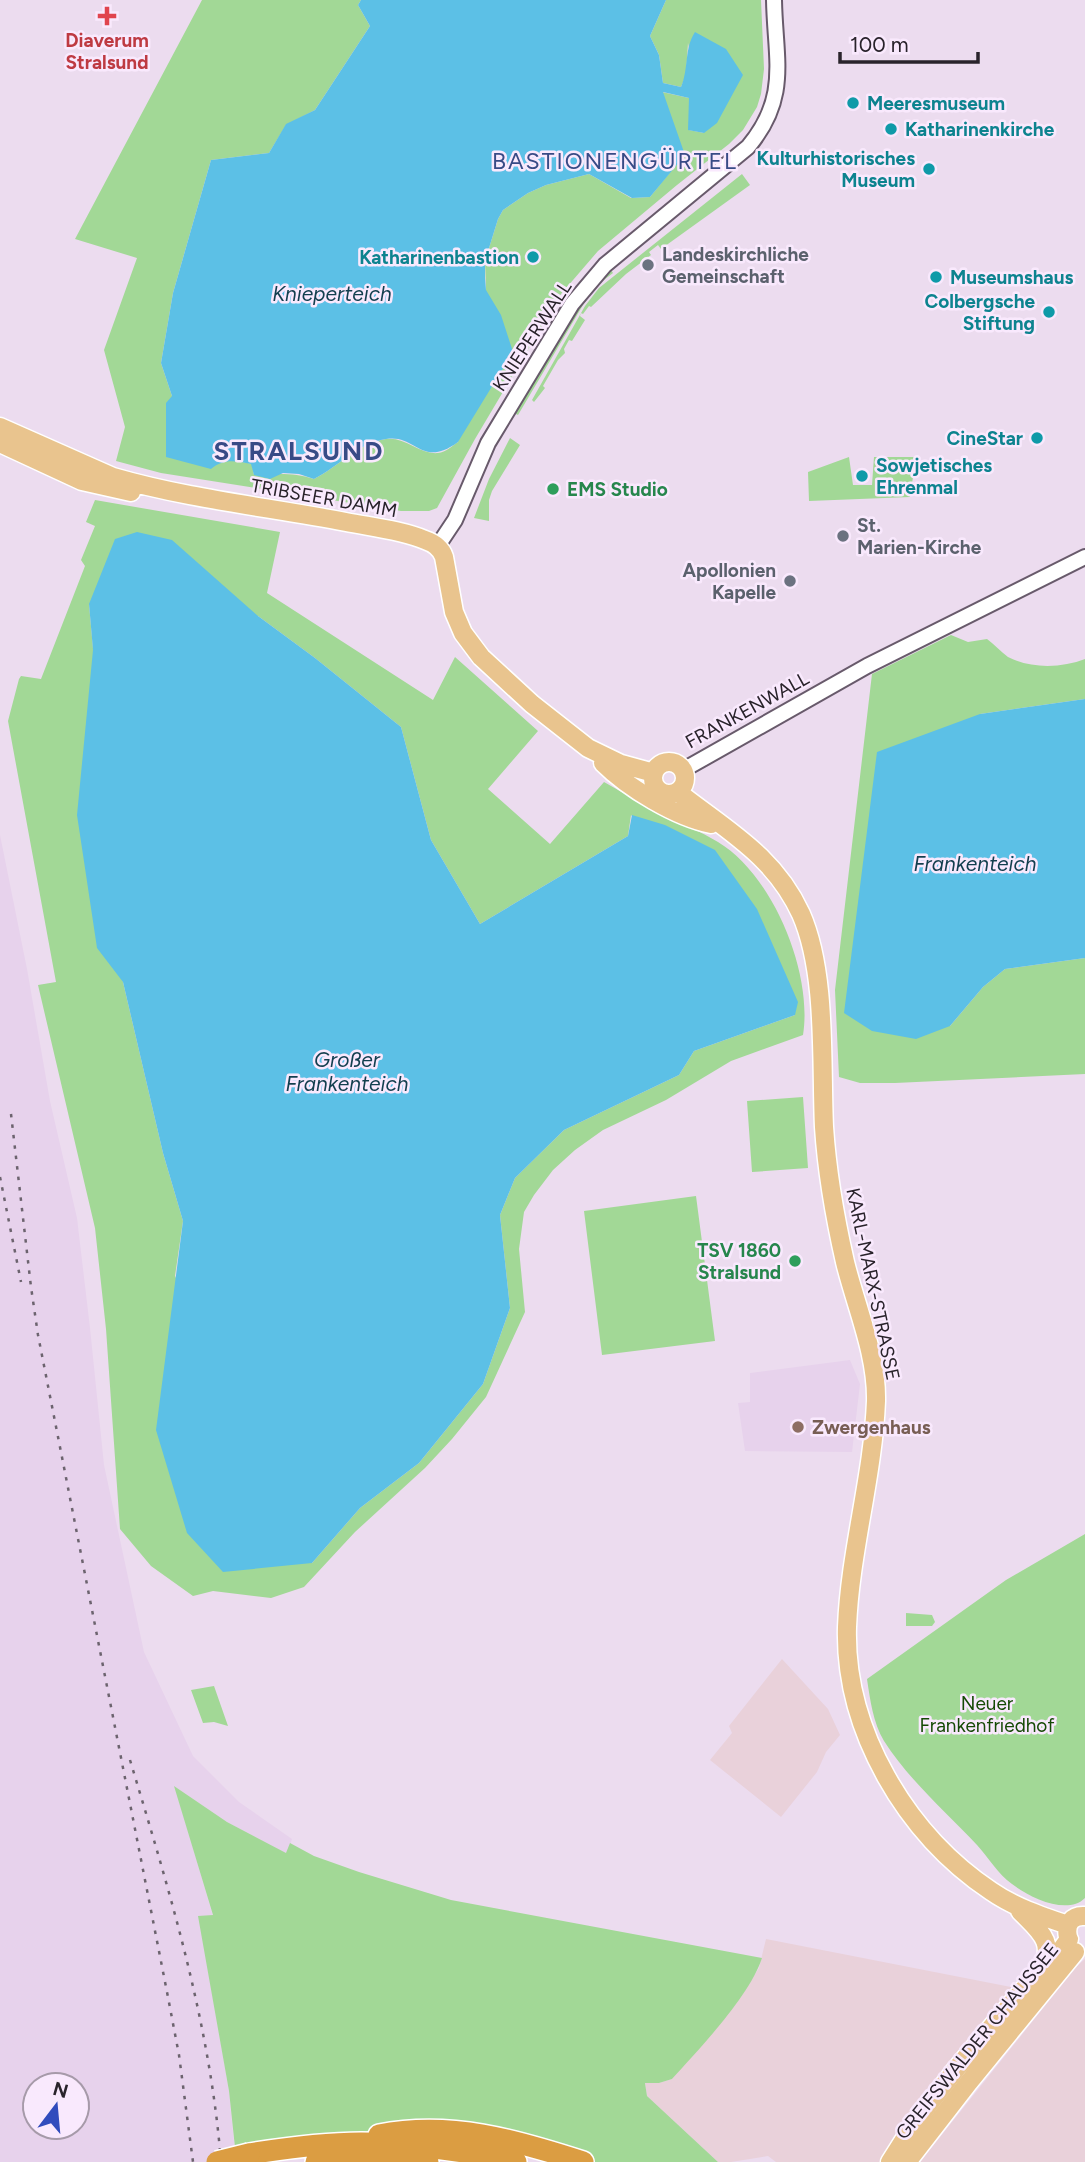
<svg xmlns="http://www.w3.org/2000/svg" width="1085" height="2162" font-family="Figtree,sans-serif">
	<rect width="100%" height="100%" fill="#ecdcef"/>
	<!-- commercial -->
	<path fill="#e9d1da" d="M 782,1659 L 828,1709 L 840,1735 L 826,1752 L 817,1772 L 781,1817 L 710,1760 L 732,1733 L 729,1726 Z
		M 766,1939 L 1016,1988 L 890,2162 L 776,2162 L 768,2156 L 731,2162 L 718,2162 L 647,2096 L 645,2082 L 659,2083 L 672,2079 L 733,2007 L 759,1968 Z
		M 1085,1959 L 1085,2162 L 920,2162 L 1076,1967 Z"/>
	<!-- built -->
	<path fill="#e7d2ec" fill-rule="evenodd" d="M 0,835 L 27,969 L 50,1101 L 77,1218 L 90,1328 L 104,1465 L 144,1652 L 193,1756 L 239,1802 L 292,1839 L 287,1854 L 227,1822 L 175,1787 L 213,1916 L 199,1917 L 229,2091 L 236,2162 L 0,2162 ZM 35,2085 L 77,2085 L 77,2127 L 35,2127 Z
		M 850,1360 L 860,1384 L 852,1452 L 745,1451 L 738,1403 L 750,1402 L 750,1373 Z"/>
	<!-- green -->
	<path fill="#a2d896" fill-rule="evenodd" d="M 202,0 L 361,0 L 358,5 L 370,26 L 315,110 L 286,125 L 269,153 L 211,160 L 173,293 L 161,363 L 172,396 L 218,463 L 233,460 L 252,464 L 254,475 C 275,474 293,472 314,479 C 338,467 358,443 386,439 C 404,436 421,455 438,453 C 446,452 452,446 458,442 L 486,290 L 485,261 L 498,219 L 503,210 L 528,193 L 546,185 L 589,174 L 631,198 L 650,197 L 684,155 L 662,92 L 689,98 L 689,130 L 704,133 L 688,43 L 686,75 L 681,87 L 663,83 L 659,55 L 650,36 L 666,0 L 761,0 L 764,69 L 761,94 L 757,107 L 743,130 L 729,144 L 677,185 L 598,251 L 561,294 L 475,439 L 437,508 L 429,511 L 401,511 L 161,473 L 116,461 L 125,427 L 104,350 L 137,258 L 75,239 Z
		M 742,174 L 750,185 L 661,249 L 658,245 L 649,252 L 651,255 L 626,274 L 591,307 L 589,306 L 583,314 L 581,313 L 580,316 L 585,320 L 572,341 L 569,340 L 564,349 L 565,353 L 558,360 L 543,386 L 545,388 L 534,402 L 532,400 L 585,306 L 599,288 Z
		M 609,267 L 613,273 L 596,286 L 583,305 L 518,415 L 514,413 L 581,304 Z
		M 510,438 L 520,445 L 492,491 L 489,500 L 489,521 L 474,518 L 489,479 Z
		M 849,457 L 853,485 L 872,485 L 874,457 L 916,457 L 910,497 L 809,501 L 808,472 Z
		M 95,500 L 280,532 L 267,593 L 433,700 L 455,657 L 538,731 L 488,789 L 550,844 L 604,782 C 624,793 644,805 665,815 C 683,824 701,832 718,842 C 773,875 813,973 803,1035 L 731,1061 L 666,1100 L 603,1130 L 575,1150 L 553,1170 L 534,1195 L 524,1212 L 519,1249 L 525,1312 L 486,1397 L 452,1439 L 425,1468 L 355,1532 L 304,1587 L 271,1598 L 213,1591 L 193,1596 L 151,1566 L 120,1529 L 106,1329 L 95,1228 L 38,985 L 56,982 L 8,721 L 19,679 L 21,676 L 41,679 L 85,566 L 81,560 L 95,526 L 86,522 ZM 89,604 L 258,616 L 315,658 L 401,727 L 431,840 L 480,924 L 628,836 L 631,815 L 795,1015 L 694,1051 L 679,1075 L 564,1130 L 515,1178 L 500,1215 L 510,1308 L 483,1384 L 419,1463 L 360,1508 L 312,1563 L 175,1276 L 183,1221 L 163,1153 L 123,982 Z
		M 951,635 L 968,642 L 987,639 C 994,644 1001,652 1008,657 C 1031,669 1062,668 1085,659 L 1085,699 L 980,714 L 950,1026 L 983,987 L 1005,969 L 1085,958 L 1085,1074 L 895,1083 L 860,1083 L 839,1077 L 835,990 L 872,674 Z
		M 803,1097 L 808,1168 L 752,1172 L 747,1101 Z
		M 696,1196 L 715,1341 L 602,1355 L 584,1211 Z
		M 1085,1534 L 1085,1898 C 1067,1916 1029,1897 1012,1884 C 998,1874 988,1857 977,1845 C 945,1811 909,1780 884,1741 C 873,1723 870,1699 867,1679 L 1006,1580 Z
		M 906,1613 L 932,1615 L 935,1622 L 932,1626 L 906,1626 Z
		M 214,1686 L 228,1726 L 214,1722 L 203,1723 L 191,1690 Z
		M 174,1786 L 227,1822 L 286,1853 L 290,1843 L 314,1856 L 359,1872 L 451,1900 L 762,1958 C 749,1997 700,2048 672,2079 L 659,2083 L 645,2083 L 647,2096 L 718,2162 L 583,2162 L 534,2147 L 236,2157 L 229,2091 L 198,1916 L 213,1915 Z"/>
	<!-- water -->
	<path fill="#5cc0e6" d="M 361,0 L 666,0 L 650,36 L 659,55 L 663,83 L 681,87 C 689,68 684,49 695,32 L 726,49 L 743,75 L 717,123 L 704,133 L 688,130 L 689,98 L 663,92 L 685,155 L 650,197 L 632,198 L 589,174 L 546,185 L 528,193 L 503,210 L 498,219 L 485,261 L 485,278 L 486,290 L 501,315 L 513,352 L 458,442 C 421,469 417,434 386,439 C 358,443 338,467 314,479 L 299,474 L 283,473 L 270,479 L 254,475 L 251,464 C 236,461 224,458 211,469 L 166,457 L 166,403 L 172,396 L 161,363 L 173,293 L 211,160 L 269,153 L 286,124 L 315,110 L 370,26 L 358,5 Z
		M 137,532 L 172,540 L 258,616 L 315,658 L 401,727 L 431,840 L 480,924 L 628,836 L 632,815 L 665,825 L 715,850 L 757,909 L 798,1002 L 795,1015 L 694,1051 L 679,1075 L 564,1130 L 515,1178 L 500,1215 L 510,1308 L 483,1384 L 419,1463 L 360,1508 L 312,1563 L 223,1572 L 187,1533 L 156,1430 L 183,1221 L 163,1153 L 123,982 L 97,948 L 77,815 L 93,650 L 89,604 L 115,539 Z
		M 1085,699 L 1085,958 L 1005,969 L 983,987 L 950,1026 L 916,1039 L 872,1031 L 844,1013 L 877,752 L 980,714 Z"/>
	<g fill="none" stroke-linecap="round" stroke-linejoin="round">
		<defs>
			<path id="minor" d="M 437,547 L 455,520 L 488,443 L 572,304 L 605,265 L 748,147 C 790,97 775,59 774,0
				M 683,770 L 867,666 L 1085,557"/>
			<path id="major" d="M 0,427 L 113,477 C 189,499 268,507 346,522 C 371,527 401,530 425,540 C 434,543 441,548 444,557 L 454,612 L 463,633 L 481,657 L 532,704 L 588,748 L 621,764 L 654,773
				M 0,443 L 82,481 L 131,492
				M653 778a16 16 0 1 1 32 0a16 16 0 1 1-32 0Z
				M 603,763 C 628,788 676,817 711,824
				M 678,792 C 726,830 774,855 801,914 C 827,973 821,1063 824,1127 C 827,1172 835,1218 845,1262 C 856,1307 877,1354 876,1401 C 873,1477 850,1551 847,1627 C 844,1730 906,1834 991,1891 C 1014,1907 1041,1916 1068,1925
				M 1020,1911 C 1038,1930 1057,1942 1041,1970
				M 1068,1937 C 1065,1924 1072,1915 1085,1916
				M 890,2162 L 916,2121 L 957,2068 L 1023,1990 L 1053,1961 L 1069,1939
				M 907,2162 L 969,2082 L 1075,1952"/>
			<path id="highway" d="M 379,2135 C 451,2121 515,2140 583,2162
				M 249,2154 C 286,2148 324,2143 361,2143 C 413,2143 465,2151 516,2162
				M 316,2162 L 363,2160 L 428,2162"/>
		</defs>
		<!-- minor casing -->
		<use href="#minor" stroke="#685a6b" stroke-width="18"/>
		<!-- major casing -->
		<use href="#major" stroke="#fff" stroke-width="21"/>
		<!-- highway casing -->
		<use href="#highway" stroke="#fff" stroke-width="24"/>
		<!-- minor -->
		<use href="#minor" stroke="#fff" stroke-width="14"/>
		<!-- major -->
		<use href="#major" stroke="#e9c48e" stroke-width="18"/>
		<!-- highway -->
		<use href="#highway" stroke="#db9d42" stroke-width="21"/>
		<!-- rail -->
		<path stroke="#6c636e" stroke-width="2.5" stroke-dasharray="3.5 7" stroke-linecap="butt" d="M 11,1114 L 31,1287 L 38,1335 L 167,1992 L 179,2055 L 193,2162
			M 0,1177 L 21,1282
			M 130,1760 C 170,1893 210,2023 221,2162"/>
		<defs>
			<path id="highway-bridge" d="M 217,2162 L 249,2154"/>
		</defs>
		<!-- highway-bridge casing -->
		<use href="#highway-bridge" stroke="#fff" stroke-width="24" stroke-linecap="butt"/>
		<!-- highway-bridge -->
		<use href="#highway-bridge" stroke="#db9d42" stroke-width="21"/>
	</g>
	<!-- markers -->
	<path fill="#e0444e" stroke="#f9e9fd" stroke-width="2.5" d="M103.5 5.5h7v7h7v7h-7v7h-7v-7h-7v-7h7z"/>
	<g fill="#0f9aa8" stroke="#f9e9fd" stroke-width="2.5">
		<circle cx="853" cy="103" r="7"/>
		<circle cx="891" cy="129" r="7"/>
		<circle cx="929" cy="169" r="7"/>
		<circle cx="533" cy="257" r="7"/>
		<circle cx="936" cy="277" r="7"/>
		<circle cx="1049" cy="312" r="7"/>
		<circle cx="1037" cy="438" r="7"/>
		<circle cx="862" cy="476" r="7"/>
	</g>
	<g fill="#6b7280" stroke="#f9e9fd" stroke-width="2.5">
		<circle cx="648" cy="265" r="7"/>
		<circle cx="843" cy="536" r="7"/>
		<circle cx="790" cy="581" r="7"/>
	</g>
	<g fill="#2e9e5b" stroke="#f9e9fd" stroke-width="2.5">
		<circle cx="553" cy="489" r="7"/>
		<circle cx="795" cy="1261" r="7"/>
	</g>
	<circle fill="#8d6e63" stroke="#f9e9fd" stroke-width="2.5" cx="798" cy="1427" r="7"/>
	<g text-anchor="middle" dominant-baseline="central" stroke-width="5" stroke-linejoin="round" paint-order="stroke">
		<!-- health labels -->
		<g font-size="19" font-weight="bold" fill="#be3a42" stroke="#f9e9fd">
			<text x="107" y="40">Diaverum<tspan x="107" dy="22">Stralsund</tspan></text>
		</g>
		<!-- culture labels -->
		<g font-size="19" font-weight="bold" fill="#0d838f" stroke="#f9e9fd" text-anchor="start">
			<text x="867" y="103">Meeresmuseum</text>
			<text x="905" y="129">Katharinenkirche</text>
			<text x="915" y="158" text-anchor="end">Kulturhistorisches<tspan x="915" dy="22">Museum</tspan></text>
			<text x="519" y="257" text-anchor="end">Katharinenbastion</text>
			<text x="950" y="277">Museumshaus</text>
			<text x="1035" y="301" text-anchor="end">Colbergsche<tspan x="1035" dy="22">Stiftung</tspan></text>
			<text x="1023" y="438" text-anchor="end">CineStar</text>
			<text x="876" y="465">Sowjetisches<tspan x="876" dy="22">Ehrenmal</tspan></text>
		</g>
		<!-- worship labels -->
		<g font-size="19" font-weight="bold" fill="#5b616d" stroke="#f9e9fd" text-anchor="start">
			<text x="662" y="254">Landeskirchliche<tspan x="662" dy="22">Gemeinschaft</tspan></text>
			<text x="857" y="525">St.<tspan x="857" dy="22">Marien-Kirche</tspan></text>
			<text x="776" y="570" text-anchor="end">Apollonien<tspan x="776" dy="22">Kapelle</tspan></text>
		</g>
		<!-- street labels -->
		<g font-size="19" fill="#29232b" stroke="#f9e9fd">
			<text transform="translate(532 336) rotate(-57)">KNIEPERWALL</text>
			<text transform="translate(324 498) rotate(10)">TRIBSEER DAMM</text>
			<text transform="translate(747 710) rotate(-29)">FRANKENWALL</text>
			<text transform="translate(873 1284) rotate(78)">KARL-MARX-STRASSE</text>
			<text transform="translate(977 2041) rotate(-51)">GREIFSWALDER CHAUSSEE</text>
		</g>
		<!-- leisure labels -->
		<g font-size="19" font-weight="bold" fill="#27864d" stroke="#f9e9fd" text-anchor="start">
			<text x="567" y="489">EMS Studio</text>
			<text x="781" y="1250" text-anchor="end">TSV 1860<tspan x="781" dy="22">Stralsund</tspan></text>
		</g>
		<!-- education labels -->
		<g font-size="19" font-weight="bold" fill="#785e54" stroke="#f9e9fd" text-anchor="start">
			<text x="812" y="1427">Zwergenhaus</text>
		</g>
		<!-- park labels -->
		<g font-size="19" fill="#154a05" stroke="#f9e9fd">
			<text x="987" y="1703">Neuer<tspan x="987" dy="22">Frankenfriedhof</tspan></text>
		</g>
		<!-- water labels -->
		<g font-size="21" font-style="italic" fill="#123f4f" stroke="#f9e9fd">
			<text x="332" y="293">Knieperteich</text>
			<text x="975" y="863">Frankenteich</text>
			<text x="347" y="1059">Großer<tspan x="347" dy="24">Frankenteich</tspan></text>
		</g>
		<!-- quarter labels -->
		<g font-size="23" letter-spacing="2" fill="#384b86" stroke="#f9e9fd">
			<text x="615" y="161">BASTIONENGÜRTEL</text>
		</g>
		<!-- district labels -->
		<g font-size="26" font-weight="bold" letter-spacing="2" fill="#384b86" stroke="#f9e9fd">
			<text x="299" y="451">STRALSUND</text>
		</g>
	</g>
	<!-- north arrow -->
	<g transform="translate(56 2106) rotate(16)"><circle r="33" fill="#f9e9fd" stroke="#a69aa9" stroke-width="2"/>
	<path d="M0-5L12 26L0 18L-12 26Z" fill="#314cbd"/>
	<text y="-10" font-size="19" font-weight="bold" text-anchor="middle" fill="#29232b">N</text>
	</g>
	<!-- scale -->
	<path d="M840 52v10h138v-10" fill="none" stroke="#29232b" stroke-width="3.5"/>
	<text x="850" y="52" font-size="21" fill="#29232b" stroke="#f9e9fd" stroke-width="5" paint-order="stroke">100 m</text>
</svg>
